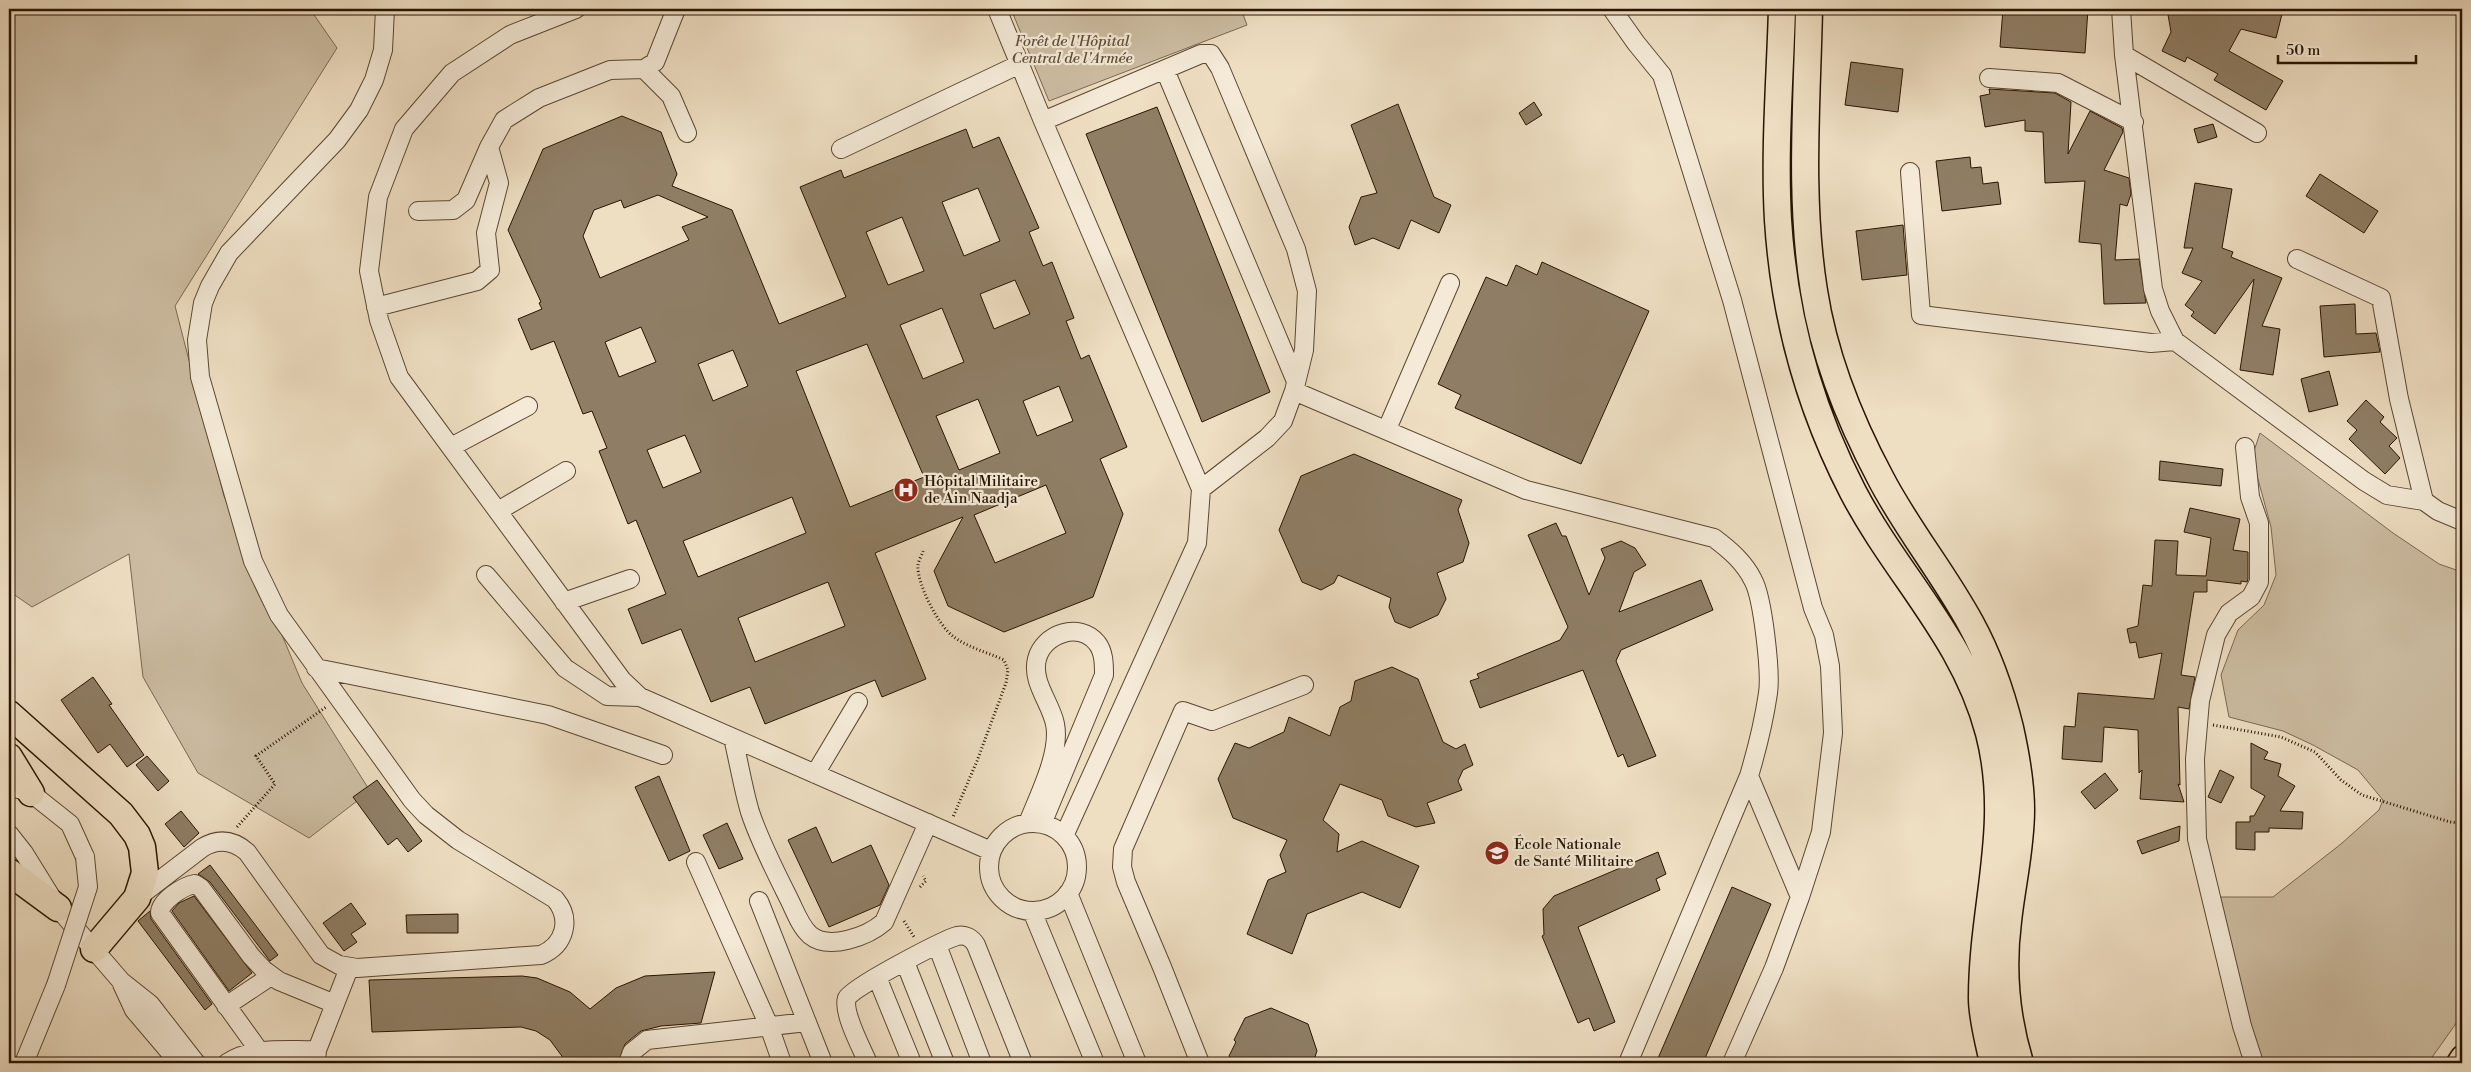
<svg xmlns="http://www.w3.org/2000/svg" width="2471" height="1072" font-family="'Libre Bodoni',serif">
	<rect width="100%" height="100%" fill="#eedec2"/>
	<filter id="stains"><feTurbulence type="fractalNoise" baseFrequency=".004" numOctaves="4"/><feColorMatrix values="0 0 0 0 .2 0 0 0 0 .09 0 0 0 0 .02 0 0 0 .5 -.17"/></filter>
	<radialGradient id="worn" r=".72"><stop offset=".6" stop-color="#630" stop-opacity="0"/><stop offset="1" stop-color="#630" stop-opacity=".3"/></radialGradient>
	<!-- green -->
	<path fill="#ccbca1" stroke="#7a6851" d="M 9,9 L 310,9 L 337,48 L 175,306 L 224,496 L 302,683 L 370,791 L 309,838 L 198,773 L 143,677 L 129,554 L 32,607 L 9,591 Z
		M 1011,9 L 1241,9 L 1247,25 L 1049,101 Z
		M 2260,433 L 2393,533 L 2439,564 L 2462,572 L 2462,1015 L 2428,1063 L 2261,1063 L 2216,897 L 2273,897 L 2341,844 L 2379,810 L 2383,800 L 2358,770 L 2313,745 L 2283,731 L 2229,717 L 2221,675 L 2238,630 L 2264,605 L 2276,575 L 2271,527 L 2252,457 Z"/>
	<!-- building -->
	<path fill="#8f7e65" stroke="#281501" fill-rule="evenodd" d="M 2003,9 L 2057,12 L 2058,9 L 2088,9 L 2085,53 L 2000,47 Z
		M 2167,9 L 2261,9 L 2282,14 L 2276,38 L 2241,29 L 2229,51 L 2283,81 L 2266,110 L 2214,80 L 2218,74 L 2187,57 L 2185,62 L 2162,51 L 2171,32 Z
		M 1851,62 L 1903,69 L 1898,112 L 1845,105 Z
		M 1989,89 L 2055,93 L 2071,102 L 2068,154 L 2090,111 L 2122,128 L 2123,132 L 2104,170 L 2129,178 L 2131,194 L 2127,206 L 2120,204 L 2115,260 L 2139,259 L 2146,303 L 2104,304 L 2101,244 L 2079,242 L 2085,181 L 2045,183 L 2043,132 L 2025,131 L 2025,120 L 1985,127 L 1980,96 L 1990,94 Z
		M 1534,102 L 1542,115 L 1526,125 L 1519,113 Z
		M 1398,104 L 1434,197 L 1451,205 L 1439,233 L 1411,220 L 1399,249 L 1373,238 L 1355,245 L 1349,227 L 1361,197 L 1377,193 L 1351,125 Z
		M 1157,107 L 1270,392 L 1202,422 L 1086,134 Z
		M 622,116 L 661,132 L 677,174 L 672,186 L 732,210 L 779,324 L 846,297 L 800,187 L 841,170 L 844,178 L 966,129 L 973,148 L 999,137 L 1039,228 L 1029,232 L 1043,266 L 1052,262 L 1074,318 L 1066,321 L 1081,359 L 1089,355 L 1127,447 L 1100,459 L 1123,514 L 1093,597 L 1004,632 L 948,606 L 934,571 L 963,517 L 875,553 L 926,679 L 882,697 L 875,680 L 765,724 L 750,687 L 711,702 L 681,629 L 642,644 L 628,609 L 666,594 L 636,520 L 628,524 L 599,451 L 607,448 L 592,411 L 583,414 L 554,341 L 531,350 L 518,319 L 542,309 L 539,303 L 541,302 L 508,230 L 543,149 ZM 978,188 L 1000,241 L 964,256 L 942,202 ZM 658,195 L 708,217 L 682,227 L 689,240 L 600,278 L 583,236 L 594,210 L 621,200 L 624,208 ZM 902,217 L 924,271 L 888,285 L 866,232 ZM 1015,280 L 1030,314 L 994,329 L 980,294 ZM 942,308 L 964,362 L 923,379 L 900,325 ZM 641,327 L 656,362 L 619,377 L 605,342 ZM 867,344 L 924,477 L 850,507 L 796,371 ZM 733,350 L 748,386 L 713,401 L 698,364 ZM 1059,386 L 1073,421 L 1037,436 L 1023,401 ZM 978,399 L 1000,453 L 959,470 L 936,416 ZM 685,435 L 701,472 L 663,488 L 647,450 ZM 1046,485 L 1066,533 L 995,563 L 974,515 ZM 792,497 L 806,533 L 698,577 L 683,541 ZM 828,582 L 845,626 L 755,662 L 738,618 Z
		M 2213,124 L 2217,137 L 2198,143 L 2194,129 Z
		M 1970,157 L 1971,168 L 1981,167 L 1983,184 L 1998,182 L 2001,204 L 1942,211 L 1936,161 Z
		M 2320,174 L 2378,211 L 2364,233 L 2306,196 Z
		M 2195,183 L 2232,189 L 2222,248 L 2233,252 L 2231,257 L 2282,278 L 2262,326 L 2280,329 L 2273,375 L 2240,370 L 2254,279 L 2215,334 L 2191,316 L 2194,312 L 2185,305 L 2202,281 L 2182,273 L 2193,248 L 2184,248 Z
		M 1903,225 L 1907,275 L 1862,280 L 1856,231 Z
		M 1542,262 L 1649,311 L 1581,464 L 1455,408 L 1461,395 L 1438,384 L 1486,277 L 1507,286 L 1516,265 L 1537,275 Z
		M 2355,304 L 2356,334 L 2376,333 L 2380,352 L 2324,357 L 2320,306 Z
		M 2329,371 L 2338,405 L 2309,412 L 2301,379 Z
		M 2366,400 L 2384,417 L 2380,422 L 2397,438 L 2389,446 L 2400,458 L 2385,474 L 2349,439 L 2357,430 L 2347,421 Z
		M 1354,454 L 1462,500 L 1458,510 L 1469,543 L 1463,562 L 1437,573 L 1446,599 L 1438,615 L 1410,628 L 1395,622 L 1389,607 L 1391,598 L 1338,575 L 1334,583 L 1321,590 L 1302,582 L 1279,530 L 1301,476 Z
		M 2160,461 L 2223,469 L 2221,486 L 2159,480 Z
		M 2190,508 L 2240,519 L 2233,550 L 2248,552 L 2248,579 L 2247,582 L 2241,581 L 2241,584 L 2207,580 L 2207,592 L 2194,592 L 2181,675 L 2195,677 L 2189,709 L 2178,707 L 2180,785 L 2178,784 L 2184,802 L 2140,799 L 2142,770 L 2139,773 L 2138,730 L 2104,727 L 2102,762 L 2062,759 L 2064,726 L 2075,727 L 2078,693 L 2154,699 L 2162,653 L 2139,658 L 2136,642 L 2130,643 L 2127,629 L 2138,626 L 2143,585 L 2152,586 L 2155,540 L 2178,541 L 2176,575 L 2206,576 L 2211,538 L 2184,532 Z
		M 1556,523 L 1562,536 L 1566,536 L 1589,595 L 1605,558 L 1601,549 L 1621,541 L 1635,548 L 1646,565 L 1634,572 L 1619,612 L 1701,580 L 1713,610 L 1621,650 L 1616,661 L 1656,756 L 1628,767 L 1623,754 L 1618,757 L 1583,670 L 1480,708 L 1470,681 L 1479,678 L 1477,674 L 1560,640 L 1568,627 L 1528,535 Z
		M 1392,667 L 1418,679 L 1443,742 L 1456,749 L 1465,744 L 1473,765 L 1463,770 L 1458,781 L 1462,790 L 1427,803 L 1435,823 L 1416,827 L 1388,816 L 1382,800 L 1340,784 L 1323,820 L 1339,834 L 1337,852 L 1362,841 L 1419,866 L 1400,908 L 1362,892 L 1307,914 L 1292,954 L 1247,934 L 1268,880 L 1286,872 L 1280,855 L 1287,840 L 1233,818 L 1218,779 L 1235,743 L 1249,748 L 1284,732 L 1289,717 L 1330,736 L 1340,707 L 1351,701 L 1355,681 Z
		M 93,677 L 112,704 L 109,705 L 144,755 L 127,767 L 110,744 L 98,753 L 61,700 Z
		M 2251,743 L 2268,752 L 2264,759 L 2281,764 L 2278,776 L 2295,786 L 2280,811 L 2303,812 L 2302,829 L 2269,828 L 2269,832 L 2255,832 L 2255,850 L 2236,849 L 2236,822 L 2250,822 L 2250,816 L 2254,816 L 2265,796 L 2251,788 Z
		M 147,756 L 169,781 L 158,791 L 136,765 Z
		M 2220,770 L 2234,777 L 2221,803 L 2208,797 Z
		M 2105,773 L 2118,790 L 2095,809 L 2081,792 Z
		M 659,776 L 690,851 L 669,861 L 635,787 Z
		M 377,780 L 422,841 L 408,852 L 397,838 L 388,845 L 353,797 Z
		M 181,811 L 199,833 L 184,847 L 165,824 Z
		M 727,823 L 743,859 L 719,869 L 703,835 Z
		M 2180,826 L 2179,841 L 2142,854 L 2137,841 Z
		M 816,827 L 832,863 L 871,845 L 889,885 L 880,905 L 829,927 L 788,840 Z
		M 1658,852 L 1666,874 L 1656,879 L 1660,890 L 1578,927 L 1615,1022 L 1594,1031 L 1589,1018 L 1578,1023 L 1542,936 L 1544,935 L 1543,909 L 1554,896 Z
		M 210,865 L 278,955 L 270,961 L 210,882 L 198,874 Z
		M 1732,887 L 1771,904 L 1703,1063 L 1656,1063 Z
		M 194,896 L 252,973 L 229,991 L 172,911 L 179,903 Z
		M 351,903 L 366,924 L 351,934 L 357,942 L 344,951 L 323,923 Z
		M 150,911 L 151,919 L 212,1004 L 205,1010 L 138,921 Z
		M 458,914 L 458,933 L 407,933 L 406,915 Z
		M 715,972 L 701,1023 L 661,1026 L 641,1031 L 625,1044 L 618,1063 L 567,1063 L 550,1040 L 536,1031 L 521,1027 L 372,1032 L 369,980 L 522,976 L 537,978 L 570,992 L 590,1009 L 616,988 L 645,976 Z
		M 1271,1008 L 1308,1024 L 1317,1051 L 1313,1063 L 1233,1063 L 1229,1056 L 1236,1042 L 1234,1040 L 1245,1018 Z"/>
	<g fill="none" stroke-linecap="round" stroke-linejoin="round">
		<defs>
			<path id="minor" d="M 576,9 L 510,35 L 452,73 L 404,129 L 378,197 L 369,271 L 379,320 L 399,377 L 622,680 L 640,697 L 991,851
				M 997,9 L 1043,121 L 1201,489 L 1197,543 L 1064,836
				M 1612,9 L 1636,43 L 1662,75 L 1732,300 L 1813,608 L 1824,635 L 1830,666 L 1833,733 L 1821,832 L 1800,897
				M 2121,9 L 2124,55 L 2153,289 L 2160,311 L 2175,341 L 2364,481 L 2387,495 L 2424,501 L 2438,511 L 2462,521
				M 2124,55 L 2257,133
				M 644,69 L 671,96 L 687,133
				M 1165,70 L 1295,379
				M 1989,78 L 2058,83 L 2134,122
				M 1043,121 L 1201,54 L 1211,54 L 1220,68 L 1296,249 L 1307,291 L 1304,350 L 1294,391 L 1283,421 L 1267,438 L 1201,489
				M 841,149 L 1020,64
				M 1910,172 L 1921,315 L 2151,343 L 2175,341
				M 418,211 L 453,210 L 466,200 L 489,147 L 504,120 L 539,98 L 610,70 L 644,69 L 655,62 L 676,9
				M 2297,259 L 2381,298 L 2399,399 L 2424,501
				M 376,307 L 477,281 L 490,270 L 486,233 L 499,183 L 489,147
				M 1294,391 L 1526,490 L 1714,538 C 1730,550 1744,562 1753,580 C 1763,598 1771,673 1768,693 C 1764,721 1757,749 1749,776 L 1628,1063
				M 1387,429 L 1450,283
				M 451,447 L 528,406
				M 2245,447 L 2250,497 L 2259,523 L 2259,582 L 2251,597 L 2229,613 L 2216,635 L 2200,701 L 2195,759 L 2197,839 L 2242,1026 L 2254,1063
				M 498,511 L 566,471
				M 486,575 L 565,668 L 607,696 L 640,697
				M 564,602 L 630,579
				M 316,668 L 548,715 L 663,755
				M 733,738 C 739,763 743,788 750,812 C 760,842 775,871 789,899 C 795,911 800,926 810,935 C 829,951 868,936 884,922 L 928,823
				M 815,774 L 858,702
				M 9,786 L 31,793 L 70,824 L 85,857
				M 1028,823 C 1038,797 1061,753 1055,724 C 1051,703 1031,682 1037,659 C 1043,634 1079,621 1097,643 C 1104,652 1104,664 1104,675 L 1042,824
				M989 867a44 44 0 1 1 88 0a44 44 0 1 1-88 0Z
				M 9,834 L 24,853 L 58,908 L 121,981 L 150,1004 L 196,1063
				M 696,862 L 769,1026 L 782,1063
				M 1068,893 L 1137,1063
				M 138,897 L 202,848 C 218,838 233,840 247,852 L 321,955 L 339,965 L 357,968 L 541,955 C 565,945 572,919 555,899 L 458,840 L 426,815 L 412,800 L 279,615 L 253,561 L 200,377 L 197,340 L 203,303 L 210,286 L 229,253 L 337,140 L 359,110 L 374,80 L 383,50 L 385,9
				M 759,901 L 823,1063
				M 1032,911 L 1095,1063
				M 937,945 L 982,1063
				M 905,962 L 945,1063
				M 877,977 L 912,1063
				M 122,984 L 134,1010 L 179,1063
				M 226,1006 L 271,976
				M 260,1052 L 160,913 C 160,901 183,886 195,884 L 201,888 L 251,956 L 264,970 L 279,981 L 335,1004
				M 24,1063 L 56,985
				M 227,1063 C 252,1046 288,1051 317,1050
				M 316,1063 L 317,1050 L 349,968
				M 628,1063 L 632,1052 L 647,1040 L 807,1022
				M 868,1063 C 862,1049 842,1012 847,998 C 851,988 943,940 957,936 C 965,934 972,938 976,945 L 1023,1063
				M 1200,1063 L 1162,967 L 1126,882 L 1122,867 L 1123,849 L 1183,711 L 1212,721 L 1304,685
				M 1732,1063 L 1774,968 L 1800,897 L 1749,776"/>
			<path id="major" d="M 2458,1063 L 2462,1057"/>
			<path id="highway" d="M 1782,9 C 1780,79 1774,150 1778,220 C 1784,315 1809,407 1853,492 C 1897,576 1964,638 1989,733 C 2013,826 1982,905 1982,998 C 1982,1019 1989,1042 1993,1063
				M 1809,9 C 1807,103 1799,198 1814,291 C 1824,356 1850,421 1881,479 C 1907,529 1944,574 1971,624 C 1989,657 2001,692 2010,728 C 2016,755 2021,783 2021,810 C 2021,848 2012,884 2008,921 C 2002,968 2006,1017 2020,1063
				M 9,714 L 121,814 L 137,835 L 142,847 L 145,873 L 137,898 L 94,949
				M 9,757 L 31,793
				M 9,872 L 58,908"/>
		</defs>
		<!-- minor casing -->
		<use href="#minor" stroke="#5a4731" stroke-width="20"/>
		<!-- major casing -->
		<use href="#major" stroke="#281501" stroke-width="25"/>
		<!-- highway casing -->
		<use href="#highway" stroke="#281501" stroke-width="29"/>
		<!-- path -->
		<path stroke="#281501" stroke-width="3" stroke-dasharray="1 2.5" stroke-linecap="butt" d="M 923,551 C 922,555 918,561 918,566 C 917,584 939,627 954,637 C 969,648 987,652 1004,660 L 1008,670 L 1006,683 L 977,761 L 953,817
			M 2213,725 L 2281,737 L 2315,752 L 2341,780 L 2362,795 L 2450,822 L 2462,823
			M 237,827 L 275,784 L 256,756 L 326,707
			M 920,887 L 926,881 L 923,876
			M 904,921 L 914,937"/>
		<!-- minor -->
		<use href="#minor" stroke="#f4ead7" stroke-width="18"/>
		<!-- major -->
		<use href="#major" stroke="#eedec2" stroke-width="22"/>
		<!-- highway -->
		<use href="#highway" stroke="#eedec2" stroke-width="26"/>
		<defs>
			<path id="minor-bridge" d="M 56,985 L 88,887 L 85,857"/>
		</defs>
		<!-- minor-bridge casing -->
		<use href="#minor-bridge" stroke="#5a4731" stroke-width="20" stroke-linecap="butt"/>
		<!-- minor-bridge -->
		<use href="#minor-bridge" stroke="#f4ead7" stroke-width="18"/>
	</g>
	<!-- icons -->
	<defs>
		<symbol id="hospital-disc" viewBox="-11 -11 22 22"><circle r="9.5" fill="#8f2418" stroke="#f4ead7"/><path d="M-5-5h3v3.5h4V-5h3V5h-3V1.5h-4V5h-3Z" fill="#fff"/></symbol>
		<symbol id="university-disc" viewBox="-11 -11 22 22"><circle r="9.5" fill="#8f2418" stroke="#f4ead7"/><path d="M0-5L7-2L0 1L-7-2ZM-4 1L0 2.5L4 1V4Q0 6-4 4Z" fill="#fff"/></symbol>
	</defs>
	<g fill-rule="evenodd">
		<use href="#hospital-disc" x="892" y="476" width="28" height="28"/>
		<use href="#university-disc" x="1483" y="839" width="28" height="28"/>
	</g>
	<g text-anchor="middle" dominant-baseline="central" stroke-width="4.5" stroke-linejoin="round" paint-order="stroke">
		<!-- park labels -->
		<g font-size="15" font-style="italic" fill="#614f39" stroke="#f4ead7">
			<text x="1072" y="41">Forêt de l'Hôpital<tspan x="1072" dy="17">Central de l'Armée</tspan></text>
		</g>
		<!-- poi labels -->
		<g font-size="15" fill="#281501" stroke="#f4ead7" text-anchor="start">
			<text x="924" y="481">Hôpital Militaire<tspan x="924" dy="17">de Ain Naadja</tspan></text>
			<text x="1514" y="844">École Nationale<tspan x="1514" dy="17">de Santé Militaire</tspan></text>
		</g>
	</g>
	<!-- margin -->
	<rect width="2471" height="1072" fill="none" stroke="#eedec2" stroke-width="30"/>
	<rect x="10" y="10" width="2451" height="1052" fill="none" stroke="#281501" stroke-width="2.5"/>
	<rect x="15" y="15" width="2441" height="1042" fill="none" stroke="#281501"/>
	<!-- scale -->
	<path d="M2278 55v8h138v-8" fill="none" stroke="#281501" stroke-width="2.5"/>
	<text x="2286" y="55" font-size="15" fill="#281501" stroke="#f4ead7" stroke-width="4" paint-order="stroke">50 m</text>
	<rect width="100%" height="100%" filter="url(#stains)"/>
	<rect width="100%" height="100%" fill="url(#worn)"/>
</svg>
